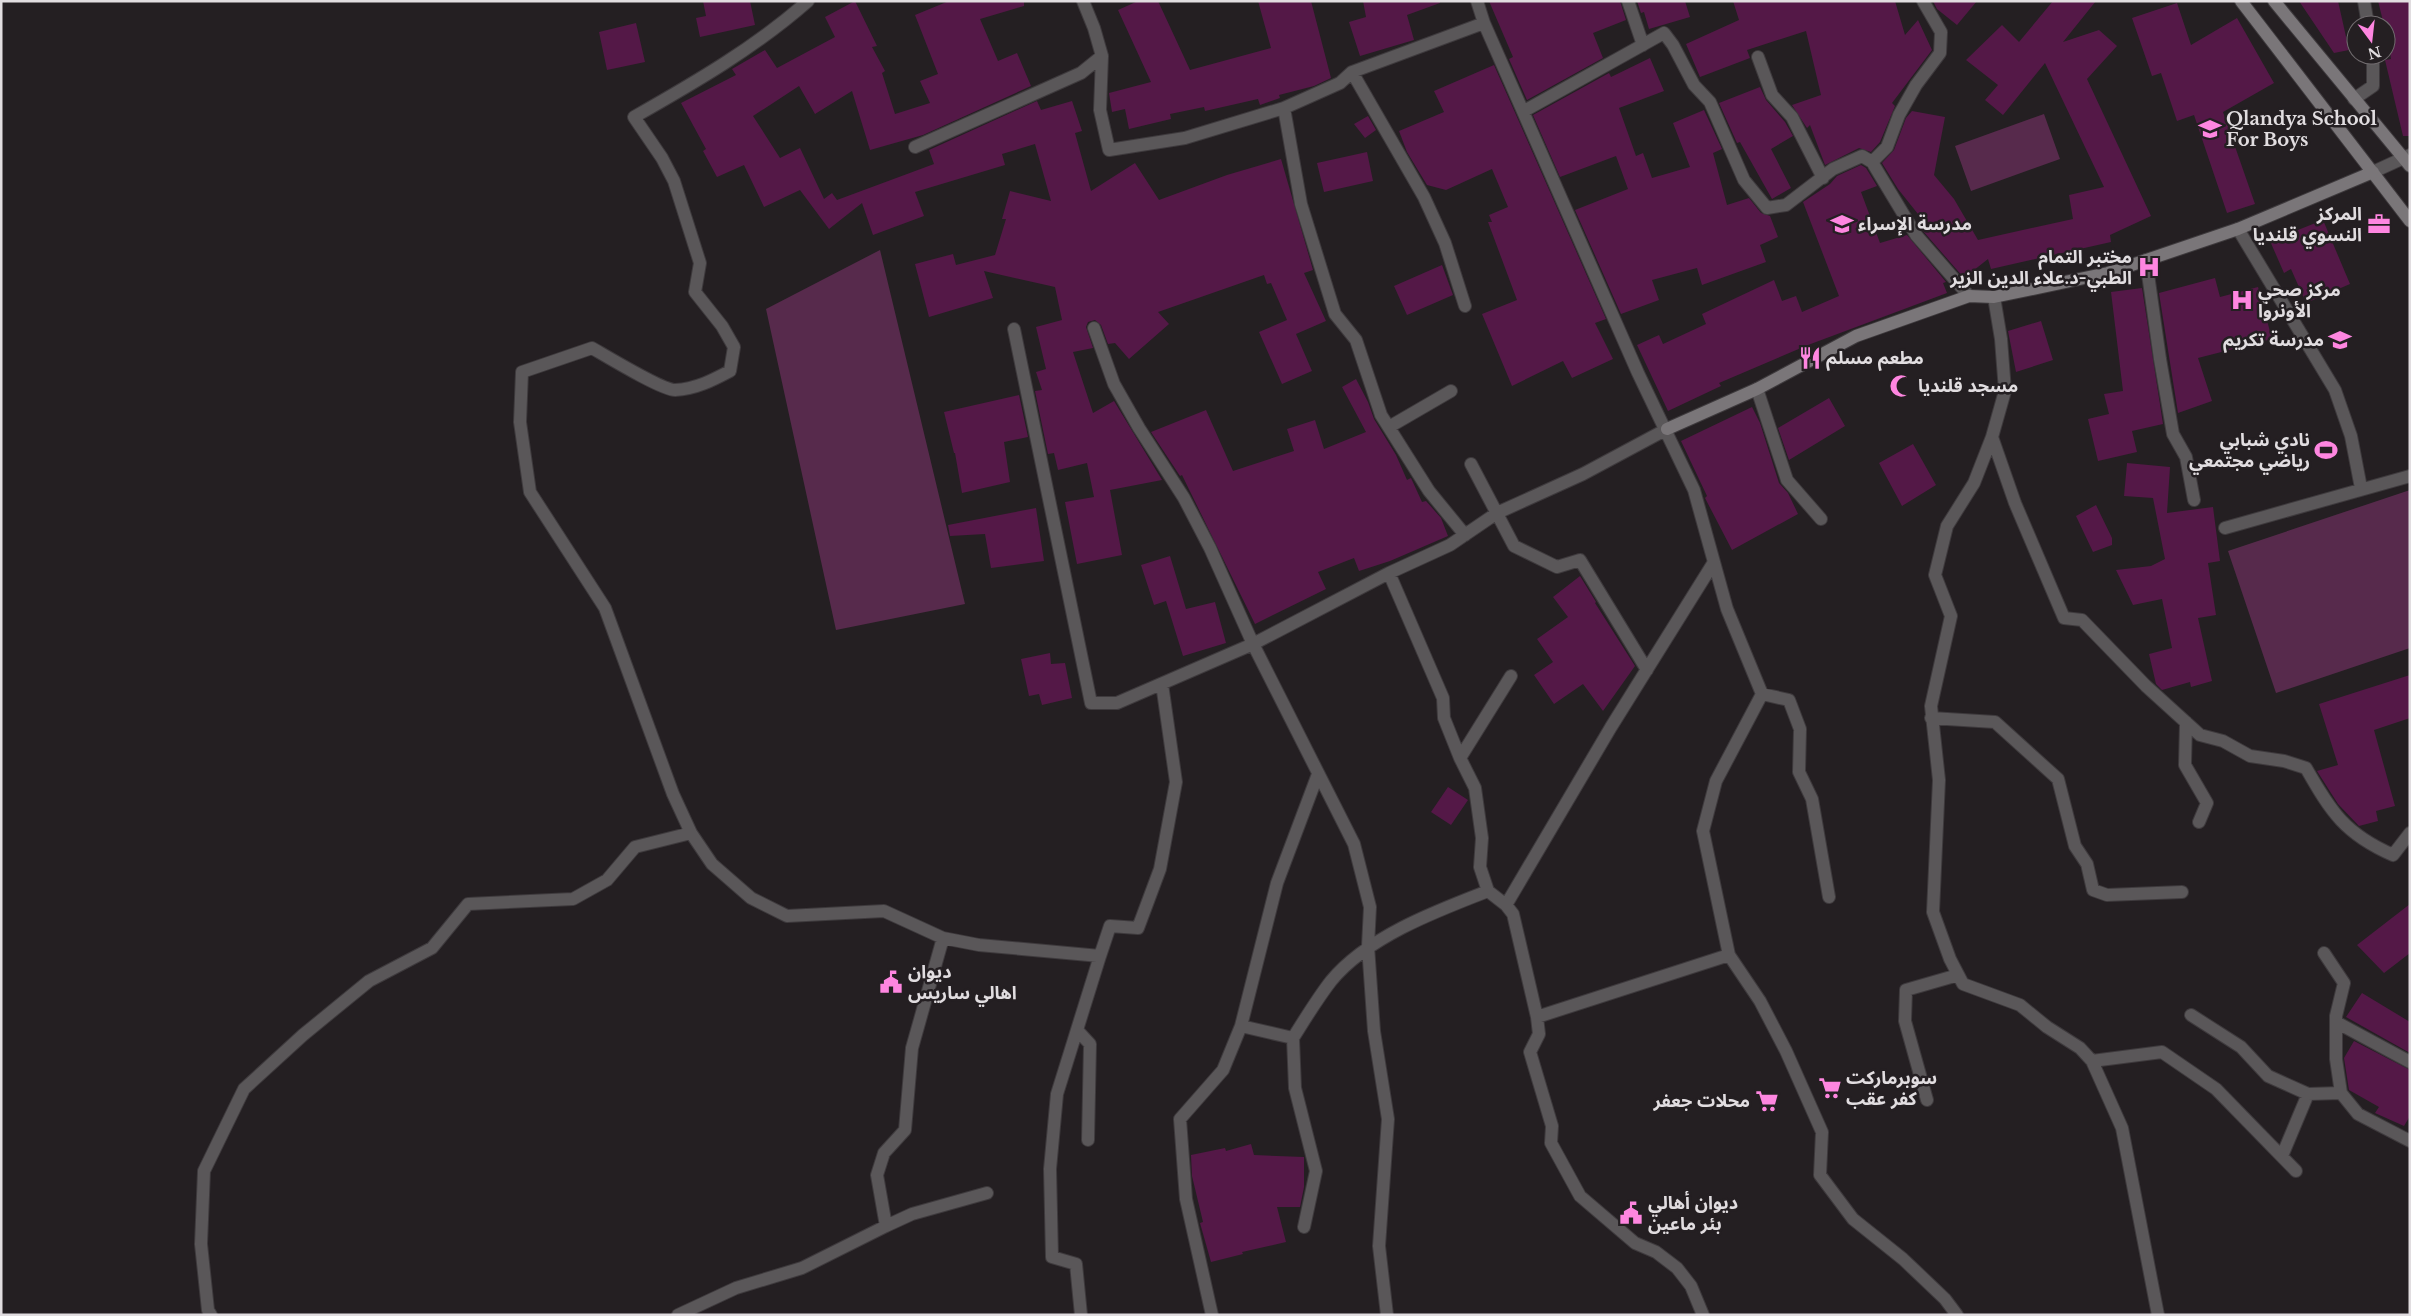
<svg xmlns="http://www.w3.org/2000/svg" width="2411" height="1316" font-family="'Libre Baskerville','Noto Sans Arabic',serif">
	<rect width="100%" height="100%" fill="#241f22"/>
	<!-- green -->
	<path fill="#572a4c" d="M 2044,114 L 2060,159 L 1971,191 L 1955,146 Z
		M 880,250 L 965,604 L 836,630 L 766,309 Z
		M 2410,490 L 2410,648 L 2276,693 L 2228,551 Z"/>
	<!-- building -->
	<path fill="#541847" d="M 703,1 L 750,1 L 755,25 L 700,37 L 696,18 L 706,16 Z
		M 855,1 L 877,46 L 872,47 L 885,71 L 882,73 L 895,114 L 930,103 L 920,81 L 938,74 L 915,15 L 949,1 L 1024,1 L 1024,6 L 980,19 L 998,61 L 1017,53 L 1031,86 L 923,135 L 870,150 L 852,91 L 815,114 L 799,86 L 753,116 L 780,158 L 800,148 L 824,199 L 832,193 L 837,200 L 934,164 L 929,150 L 1037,101 L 1041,110 L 1072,101 L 1082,131 L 1075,133 L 1091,191 L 1135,163 L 1159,200 L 1227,175 L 1281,159 L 1313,270 L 1304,273 L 1326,321 L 1296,334 L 1312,371 L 1282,384 L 1259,332 L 1287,320 L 1271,283 L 1267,284 L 1264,275 L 1158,312 L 1169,324 L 1129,359 L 1115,343 L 1108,344 L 1101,325 L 1095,320 L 1088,322 L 1086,327 L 1093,348 L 1073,352 L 1093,413 L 1114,401 L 1162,480 L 1110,490 L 1122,555 L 1077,564 L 1065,502 L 1094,497 L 1087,463 L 1058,470 L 1054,453 L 1048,454 L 1035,391 L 1042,390 L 1036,372 L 1046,369 L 1036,327 L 1062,320 L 1055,287 L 984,271 L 993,298 L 929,317 L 915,264 L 953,254 L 956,265 L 995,255 L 1006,219 L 1002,219 L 1010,191 L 1051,201 L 1035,144 L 1002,154 L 1005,165 L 915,192 L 924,216 L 873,235 L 862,203 L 829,229 L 800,190 L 764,207 L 744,165 L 717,177 L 703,151 L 706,149 L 681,103 L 736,75 L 732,69 L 765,50 L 777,68 L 835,37 L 825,17 Z
		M 1138,1 L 1158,1 L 1190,70 L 1271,48 L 1258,1 L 1311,1 L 1331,78 L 1314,86 L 1279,95 L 1280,98 L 1260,105 L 1258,99 L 1205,111 L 1204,107 L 1170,114 L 1171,119 L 1129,129 L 1125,109 L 1112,112 L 1109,93 L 1151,82 L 1118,10 Z
		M 1363,1 L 1440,1 L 1440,3 L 1407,15 L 1414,40 L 1360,56 L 1349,22 L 1366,17 Z
		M 1489,1 L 1620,1 L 1626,20 L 1593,33 L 1603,58 L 1527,100 L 1509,59 L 1513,57 Z
		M 1637,1 L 1685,1 L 1690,17 L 1649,29 L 1644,12 L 1641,13 Z
		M 1733,1 L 1895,1 L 1905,35 L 1918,20 L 1932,50 L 1892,103 L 1895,106 L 1880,142 L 1871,152 L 1859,148 L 1825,165 L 1810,125 L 1807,128 L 1792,105 L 1821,95 L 1806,31 L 1747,50 L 1750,58 L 1700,77 L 1686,44 L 1739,20 Z
		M 1933,1 L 1977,1 L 1957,25 L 1937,9 Z
		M 2053,1 L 2096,1 L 2063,42 L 2099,30 L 2117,46 L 2087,79 L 2151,216 L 2110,235 L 2111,242 L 1991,269 L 1988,259 L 1964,278 L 1923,231 L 1930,229 L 1898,189 L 1882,163 L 1894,150 L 1906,118 L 1912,111 L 1945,117 L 1934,175 L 1954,199 L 1978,240 L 2073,219 L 2069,195 L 2104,187 L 2045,63 L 2003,115 L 1985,100 L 1998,85 L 1966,60 L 2002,25 L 2019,42 Z
		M 2299,1 L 2338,1 L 2349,50 L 2334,53 Z
		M 2378,1 L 2410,1 L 2410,136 L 2403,136 L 2385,60 L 2391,59 L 2386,25 L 2384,25 Z
		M 2177,3 L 2191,45 L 2237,18 L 2274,83 L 2223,112 L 2255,204 L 2227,213 L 2194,115 L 2177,121 L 2161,73 L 2152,76 L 2132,18 Z
		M 636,23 L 645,62 L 607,70 L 599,32 Z
		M 1650,58 L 1664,91 L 1619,108 L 1636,156 L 1643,153 L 1652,178 L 1690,167 L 1673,123 L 1704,110 L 1722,149 L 1713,153 L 1727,205 L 1749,198 L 1761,213 L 1770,216 L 1778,237 L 1760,245 L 1766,262 L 1702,285 L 1697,268 L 1652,280 L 1659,300 L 1621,314 L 1575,210 L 1628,189 L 1616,156 L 1560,177 L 1533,115 L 1609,73 L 1611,77 Z
		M 1494,65 L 1606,319 L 1595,323 L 1613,359 L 1572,378 L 1563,361 L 1512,386 L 1482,314 L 1517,300 L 1488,222 L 1492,222 L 1489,215 L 1508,207 L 1492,169 L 1446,190 L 1427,185 L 1407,152 L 1399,131 L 1444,112 L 1434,91 Z
		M 1760,87 L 1766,100 L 1785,122 L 1793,136 L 1771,149 L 1791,188 L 1772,199 L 1740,142 L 1737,143 L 1719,103 Z
		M 1368,116 L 1376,130 L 1365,138 L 1354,124 Z
		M 1367,152 L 1373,181 L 1324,192 L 1317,163 Z
		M 1861,165 L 1866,168 L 1877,186 L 1861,192 L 1880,243 L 1907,235 L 1946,282 L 1943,283 L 1947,293 L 1808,345 L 1719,383 L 1721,386 L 1668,411 L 1637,345 L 1659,335 L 1663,344 L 1706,324 L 1702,314 L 1774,280 L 1782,301 L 1796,296 L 1802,312 L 1839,296 L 1803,202 L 1830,184 L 1837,176 Z
		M 2323,220 L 2350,284 L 2306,303 L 2291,269 L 2284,273 L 2270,241 Z
		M 1442,265 L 1453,295 L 1407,315 L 1394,286 Z
		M 2215,278 L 2220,297 L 2258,287 L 2272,339 L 2198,358 L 2212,401 L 2178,413 L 2159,293 Z
		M 2142,288 L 2163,424 L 2132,431 L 2137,452 L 2098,461 L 2088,419 L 2109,414 L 2104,394 L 2123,391 L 2111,292 Z
		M 2041,321 L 2053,360 L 2016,372 L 2008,331 Z
		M 1356,379 L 1368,402 L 1374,419 L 1396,455 L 1407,480 L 1411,478 L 1422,502 L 1426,501 L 1441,518 L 1448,536 L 1390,561 L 1359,571 L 1354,558 L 1318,572 L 1326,589 L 1255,624 L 1182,475 L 1180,476 L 1151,432 L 1206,410 L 1233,471 L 1294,451 L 1287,429 L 1315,420 L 1324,449 L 1366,432 L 1342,387 Z
		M 1019,395 L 1028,437 L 1004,442 L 1010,482 L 962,493 L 955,453 L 954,453 L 944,412 Z
		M 1829,398 L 1845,426 L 1789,460 L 1778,428 Z
		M 1752,407 L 1760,423 L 1779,483 L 1788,493 L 1798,514 L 1732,550 L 1705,498 L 1707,496 L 1681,441 Z
		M 1913,444 L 1936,485 L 1902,506 L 1879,463 Z
		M 2127,463 L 2170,467 L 2167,513 L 2213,507 L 2220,561 L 2208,563 L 2216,615 L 2198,618 L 2212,681 L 2191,687 L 2190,682 L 2162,690 L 2156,684 L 2149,654 L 2172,648 L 2162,599 L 2133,605 L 2116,570 L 2151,566 L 2165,559 L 2153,498 L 2124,496 Z
		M 2096,505 L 2112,538 L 2112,545 L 2093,552 L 2076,516 Z
		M 1036,508 L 1044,561 L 991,568 L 985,534 L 950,536 L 948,525 Z
		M 1170,556 L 1186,609 L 1215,602 L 1226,643 L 1183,656 L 1166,601 L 1154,605 L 1141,565 Z
		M 1580,576 L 1596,602 L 1595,603 L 1635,666 L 1603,711 L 1583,684 L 1554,704 L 1534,675 L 1553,662 L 1537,639 L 1568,617 L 1553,597 Z
		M 1050,653 L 1051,664 L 1065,663 L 1072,698 L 1042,705 L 1039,694 L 1029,696 L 1021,659 Z
		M 2410,675 L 2410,718 L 2374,730 L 2395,806 L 2376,811 L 2378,821 L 2359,826 L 2338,804 L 2317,771 L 2338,765 L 2319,704 Z
		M 1448,787 L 1468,800 L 1451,825 L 1431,812 Z
		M 2410,904 L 2410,953 L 2384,973 L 2357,945 Z
		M 2362,993 L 2410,1022 L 2410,1053 L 2346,1017 Z
		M 2354,1041 L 2410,1070 L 2410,1116 L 2404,1126 L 2375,1113 L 2379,1107 L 2349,1090 L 2344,1058 Z
		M 1251,1144 L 1254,1155 L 1304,1157 L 1304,1187 L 1300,1207 L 1277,1207 L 1286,1242 L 1242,1252 L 1243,1254 L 1211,1262 L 1200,1223 L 1203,1222 L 1192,1176 L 1191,1155 L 1225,1148 L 1226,1151 Z"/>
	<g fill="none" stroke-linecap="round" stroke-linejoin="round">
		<defs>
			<path id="street" d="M 1083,1 L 1094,28 L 1102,56 L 1100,110 L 1109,150 L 1185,138 L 1284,108 L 1340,83 L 1352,72 L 1484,23
				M 1477,1 L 1484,23 L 1638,373 L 1694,490 L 1727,609 L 1762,694 L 1716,781 L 1703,831 L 1729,955 L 1760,1001 L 1786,1051 L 1822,1132 L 1820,1175 L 1853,1219 L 1903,1259 L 1945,1299 L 1957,1315
				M 1628,1 L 1643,45
				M 1923,1 L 1941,32 L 1940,53 L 1916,85 L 1899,115 L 1887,147 L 1872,162 L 1916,235 L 1969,296
				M 2364,1 L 2368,25
				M 1758,57 L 1772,95 L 1792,117 L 1823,178
				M 1352,72 L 1424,197 L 1445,243 L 1465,306
				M 2354,99 L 2373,86 L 2373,55
				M 1284,108 L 1301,204 L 1335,314 L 1356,340 L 1381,415 L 1429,491 L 1465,535
				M 1524,111 L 1664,33 L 1673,45 L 1694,85 L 1710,102 L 1744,180 L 1767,208 L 1786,205 L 1833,169 L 1862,156 L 1872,162
				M 915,147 L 1081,73 L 1102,56
				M 2373,172 L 2410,155
				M 2238,229 L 2335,390 L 2351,436 L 2361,488
				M 2146,260 L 2160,359 L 2173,434 L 2186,457 L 2194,500
				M 1994,297 L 2001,339 L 2005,391 L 1992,437 L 2015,503 L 2064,618 L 2082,620 L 2146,686 L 2200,735 L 2223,741 L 2250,756 L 2284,761 L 2306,768 C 2331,812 2345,834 2393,855 L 2410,833
				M 1094,328 L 1114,384 L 1139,428 L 1184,498 L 1210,548 L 1253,644 L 1354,844 L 1370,907 L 1368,946 L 1374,1031 L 1388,1119 L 1379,1246 L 1387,1315
				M 1014,329 L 1091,703 L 1117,703 L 1253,644 L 1389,573 L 1450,545 L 1497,513 L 1583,474 L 1667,429
				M 1757,389 L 1787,480 L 1821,519
				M 1389,427 L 1451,391
				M 1992,437 L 1974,483 L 1947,526 L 1935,575 L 1951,616 L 1931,706 L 1939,780 L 1933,912 L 1950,959 L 1963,984 L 2020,1005 L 2047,1027 L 2080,1048 L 2092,1061 L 2122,1128 L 2158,1315
				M 1471,464 L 1514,546 L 1557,567 L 1580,560 L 1647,670
				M 2225,528 L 2410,476
				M 1389,573 L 1443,698 L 1444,718 L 1460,758 L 1475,788 L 1482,838 L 1480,867 L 1488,891 L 1506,905 L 1513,914 L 1537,1017 L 1539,1034 L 1530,1052 L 1552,1126 L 1551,1143 L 1580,1196 L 1635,1243 L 1656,1252 L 1677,1268 L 1691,1286 L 1703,1315
				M 1762,694 L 1789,700 L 1800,729 L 1799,772 L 1812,799 L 1829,897
				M 1931,718 L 1995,722 L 2058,779 L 2075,846 L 2087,864 L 2093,890 L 2107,895 L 2182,892
				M 2186,722 L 2185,765 L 2207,803 L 2199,822
				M 1460,758 L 1511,676
				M 691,833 L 673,794 L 605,608 L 530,492 L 520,422 L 522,372 L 592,348 C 606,356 662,390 675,390 C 696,389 713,380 730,371 L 734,347 L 722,326 L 695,292 L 700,263 L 674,181 L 662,158 L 634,117 C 694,83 756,47 808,1
				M 1506,905 L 1611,727 L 1714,562
				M 2324,953 L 2344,983 L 2336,1016 L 2336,1059 L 2341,1093 L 2358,1114 L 2410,1141
				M 2191,1015 L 2241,1047 L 2268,1076 L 2308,1094 L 2341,1093
				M 1537,1017 L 1729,955
				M 2336,1022 L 2410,1062
				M 1241,1026 L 1293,1038 C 1305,1019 1317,999 1331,981 C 1367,937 1436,911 1488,891
				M 1077,1030 L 1090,1044 L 1088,1140
				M 1293,1038 L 1295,1088 L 1316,1171 L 1304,1227
				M 2092,1061 L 2162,1052 L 2216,1089 L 2296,1171
				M 1927,1100 L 1905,1021 L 1906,990 L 1958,975
				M 2282,1156 L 2308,1094
				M 886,1226 L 912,1214 L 987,1193
				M 211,1315 L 208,1310 L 201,1244 L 204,1171 L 244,1089 L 303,1035 L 369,981 L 432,948 L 468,904 L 573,899 L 607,880 L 635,847 L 691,833 L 712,864 L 751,898 L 787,916 L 884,911 L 943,938 L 979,945 L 1100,956 L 1110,926 L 1138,928 L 1160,869 L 1176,782 L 1162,684
				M 678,1315 L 736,1288 L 802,1268 L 886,1226 L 877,1175 L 884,1153 L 905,1130 L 912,1048 L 943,938
				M 1081,1315 L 1076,1264 L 1052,1257 L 1050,1169 L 1057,1094 L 1100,956
				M 1212,1315 L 1186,1199 L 1180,1119 L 1223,1070 L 1241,1026 L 1277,883 L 1318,774"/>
			<path id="secondary" d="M 2241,1 L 2410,221
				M 2274,1 L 2410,166
				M 1667,429 L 1757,389 L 1856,336 L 1969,296 L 1994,297 L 2108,273 L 2238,229 L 2373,172"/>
		</defs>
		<!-- street casing -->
		<use href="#street" stroke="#3e3a3d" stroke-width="14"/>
		<!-- secondary casing -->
		<use href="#secondary" stroke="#3e3a3d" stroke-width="14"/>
		<!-- street -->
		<use href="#street" stroke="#5a5759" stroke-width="12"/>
		<!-- secondary -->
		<use href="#secondary" stroke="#7a7679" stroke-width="12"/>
	</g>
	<!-- icons -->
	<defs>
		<symbol id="school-bare" viewBox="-9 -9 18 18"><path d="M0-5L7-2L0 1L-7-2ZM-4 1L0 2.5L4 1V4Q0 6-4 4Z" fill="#fe86e0" stroke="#241f22" stroke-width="2.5" paint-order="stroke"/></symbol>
		<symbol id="office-bare" viewBox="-9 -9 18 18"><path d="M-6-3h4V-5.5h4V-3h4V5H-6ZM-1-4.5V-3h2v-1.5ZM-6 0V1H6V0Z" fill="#fe86e0" stroke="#241f22" stroke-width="2.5" paint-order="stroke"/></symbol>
		<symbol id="hospital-bare" viewBox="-9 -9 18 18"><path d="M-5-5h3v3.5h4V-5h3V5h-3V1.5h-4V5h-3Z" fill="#fe86e0" stroke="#241f22" stroke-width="2.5" paint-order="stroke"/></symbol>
		<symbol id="restaurant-bare" viewBox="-9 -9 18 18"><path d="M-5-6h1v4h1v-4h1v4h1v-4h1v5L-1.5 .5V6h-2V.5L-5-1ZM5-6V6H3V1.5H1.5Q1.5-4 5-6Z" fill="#fe86e0" stroke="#241f22" stroke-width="2.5" paint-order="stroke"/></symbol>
		<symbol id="mosque-bare" viewBox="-9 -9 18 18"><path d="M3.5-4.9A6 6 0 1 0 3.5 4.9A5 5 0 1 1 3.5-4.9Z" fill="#fe86e0" stroke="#241f22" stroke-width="2.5" paint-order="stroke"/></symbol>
		<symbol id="stadium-bare" viewBox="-9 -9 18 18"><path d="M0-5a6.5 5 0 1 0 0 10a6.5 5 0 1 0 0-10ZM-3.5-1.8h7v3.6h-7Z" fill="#fe86e0" stroke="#241f22" stroke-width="2.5" paint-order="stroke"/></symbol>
		<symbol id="civic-bare" viewBox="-9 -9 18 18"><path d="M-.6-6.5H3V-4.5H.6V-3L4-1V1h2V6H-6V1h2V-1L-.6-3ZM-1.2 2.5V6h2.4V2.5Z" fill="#fe86e0" stroke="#241f22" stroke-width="2.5" paint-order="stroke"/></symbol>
		<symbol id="supermarket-bare" viewBox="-9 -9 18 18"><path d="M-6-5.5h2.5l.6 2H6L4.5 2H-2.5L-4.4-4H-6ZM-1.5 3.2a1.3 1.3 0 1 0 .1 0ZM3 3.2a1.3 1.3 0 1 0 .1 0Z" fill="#fe86e0" stroke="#241f22" stroke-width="2.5" paint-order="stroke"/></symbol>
	</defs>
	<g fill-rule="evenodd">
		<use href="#school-bare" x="2194" y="113" width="32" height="32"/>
		<use href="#school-bare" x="1826" y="208" width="32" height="32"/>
		<use href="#office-bare" x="2363" y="208" width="32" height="32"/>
		<use href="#hospital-bare" x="2133" y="251" width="32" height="32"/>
		<use href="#hospital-bare" x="2226" y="284" width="32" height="32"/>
		<use href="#school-bare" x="2324" y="324" width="32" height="32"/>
		<use href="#restaurant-bare" x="1794" y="342" width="32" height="32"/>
		<use href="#mosque-bare" x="1885" y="370" width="32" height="32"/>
		<use href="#stadium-bare" x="2310" y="434" width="32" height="32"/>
		<use href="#civic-bare" x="875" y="966" width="32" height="32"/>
		<use href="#supermarket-bare" x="1814" y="1072" width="32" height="32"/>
		<use href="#supermarket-bare" x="1751" y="1085" width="32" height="32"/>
		<use href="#civic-bare" x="1615" y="1197" width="32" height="32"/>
	</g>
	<g text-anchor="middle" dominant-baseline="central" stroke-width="5" stroke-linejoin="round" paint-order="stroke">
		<!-- poi labels -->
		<g font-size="18" font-weight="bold" fill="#e1dde0" stroke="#241f22" text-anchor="start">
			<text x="2226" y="119">Qlandya School<tspan x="2226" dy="21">For Boys</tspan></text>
			<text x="2362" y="214" text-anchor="end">المركز<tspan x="2362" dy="21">النسوي قلنديا</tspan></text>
			<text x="1858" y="224">مدرسة الإسراء</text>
			<text x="2132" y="257" text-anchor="end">مختبر التمام<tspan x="2132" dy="21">الطبي-د.علاء الدين الزير</tspan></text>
			<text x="2258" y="290">مركز صحي<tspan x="2258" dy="21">الأونروا</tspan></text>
			<text x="2324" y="340" text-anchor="end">مدرسة تكريم</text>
			<text x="1826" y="358">مطعم مسلم</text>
			<text x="1918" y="386">مسجد قلنديا</text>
			<text x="2310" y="440" text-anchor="end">نادي شبابي<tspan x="2310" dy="21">رياضي مجتمعي</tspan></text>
			<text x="908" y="972">ديوان<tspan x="908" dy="21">اهالي ساريس</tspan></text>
			<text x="1846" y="1078">سوبرماركت<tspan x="1846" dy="21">كفر عقب</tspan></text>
			<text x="1750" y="1101" text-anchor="end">محلات جعفر</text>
			<text x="1648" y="1203">ديوان أهالي<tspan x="1648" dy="21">بئر ماعين</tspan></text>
		</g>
	</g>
	<!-- border -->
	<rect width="2411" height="1316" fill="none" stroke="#e1dde0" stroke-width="5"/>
	<!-- north arrow -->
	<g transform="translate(2371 40) rotate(165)"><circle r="24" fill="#241f22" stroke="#706b6e"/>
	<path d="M0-4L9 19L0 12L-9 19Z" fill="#fe86e0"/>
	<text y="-8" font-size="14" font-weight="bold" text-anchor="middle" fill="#e1dde0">N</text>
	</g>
</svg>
